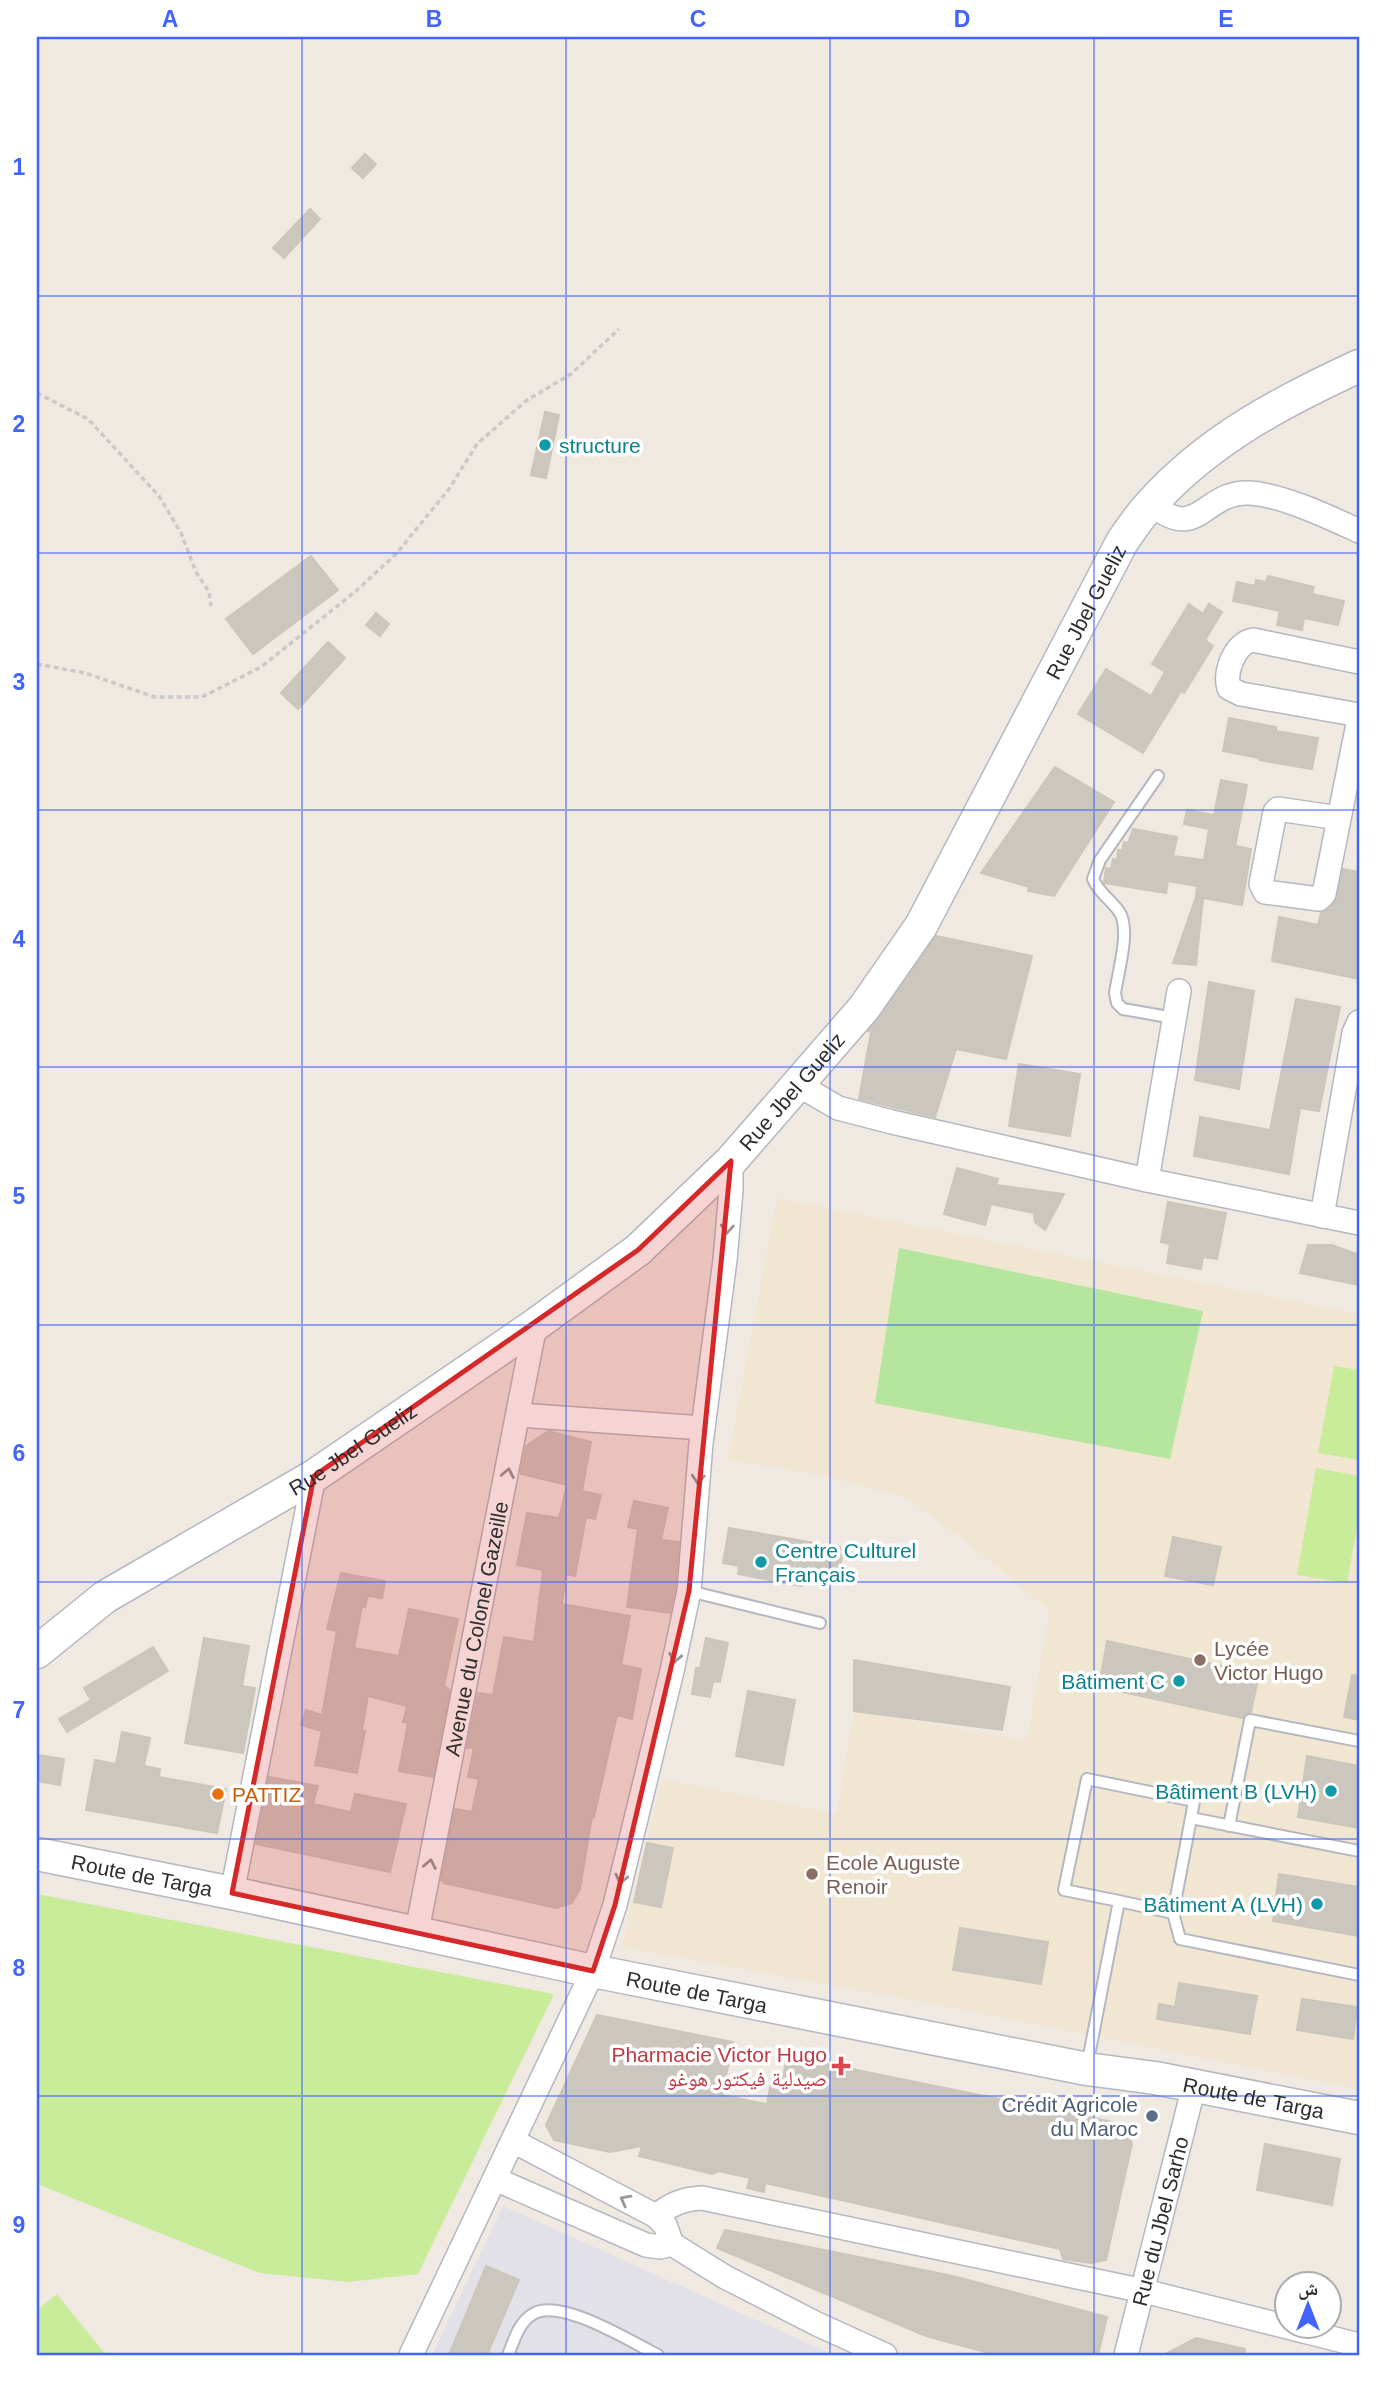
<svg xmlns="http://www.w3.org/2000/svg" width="1396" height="2392" font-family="Helvetica,'Noto Naskh Arabic',sans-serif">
	<rect width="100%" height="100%" fill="#efe9e1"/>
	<!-- industrial -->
	<path fill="#e3e1e8" d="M 503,2206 L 834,2355 L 432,2355 Z"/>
	<!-- education -->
	<path fill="#f0e6d1" d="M 777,1198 L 1359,1314 L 1359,2089 L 944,2006 L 622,1947 L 662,1779 L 837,1814 L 854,1711 L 1027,1740 L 1050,1610 L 960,1537 L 907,1498 L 822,1475 L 728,1460 Z"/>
	<!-- green -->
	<path fill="#b6e59e" d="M 899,1248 L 1203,1311 L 1170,1459 L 875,1403 Z"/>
	<!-- pitch -->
	<path fill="#c9ec9a" d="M 1334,1366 L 1359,1370 L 1359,1460 L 1318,1453 Z
		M 1316,1468 L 1359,1476 L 1359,1515 L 1347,1583 L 1297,1575 Z
		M 37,1894 L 554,1994 L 418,2274 L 348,2282 L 260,2273 L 37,2184 Z
		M 57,2294 L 106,2355 L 37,2355 L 37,2310 Z"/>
	<!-- building -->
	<path fill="#cbc7bf" stroke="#cbc5ba" stroke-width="2" d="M 365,154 L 376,164 L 363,178 L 352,168 Z
		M 310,209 L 320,219 L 284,258 L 273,248 Z
		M 545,412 L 559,415 L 546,478 L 531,475 Z
		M 311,556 L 338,590 L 253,654 L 226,619 Z
		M 1268,576 L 1314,587 L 1312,594 L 1344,601 L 1338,625 L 1304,618 L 1302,630 L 1277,625 L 1280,611 L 1233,601 L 1237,582 L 1255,586 L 1256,580 L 1266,582 Z
		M 1189,604 L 1203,614 L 1209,604 L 1222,612 L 1205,640 L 1213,646 L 1184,693 L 1181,691 L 1143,753 L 1078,714 L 1106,669 L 1151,696 L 1165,672 L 1152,664 Z
		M 376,613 L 389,624 L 380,636 L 366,625 Z
		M 328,642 L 345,658 L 298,709 L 281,693 Z
		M 1229,718 L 1276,727 L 1276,731 L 1318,738 L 1312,769 L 1259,760 L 1259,758 L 1223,751 Z
		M 1055,767 L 1114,802 L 1054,896 L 1028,891 L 1029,887 L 981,873 Z
		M 1221,780 L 1247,785 L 1235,846 L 1251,849 L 1242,905 L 1203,898 L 1196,965 L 1173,963 L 1196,897 L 1197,886 L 1168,881 L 1166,893 L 1104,883 L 1106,868 L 1111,869 L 1113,859 L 1117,860 L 1118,850 L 1122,851 L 1124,842 L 1128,843 L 1133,829 L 1177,837 L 1173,856 L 1204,860 L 1209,829 L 1184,824 L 1187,810 L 1214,815 Z
		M 1343,869 L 1359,872 L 1359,979 L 1272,961 L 1279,917 L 1318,925 L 1321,913 L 1329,909 L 1337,897 Z
		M 936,936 L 1032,956 L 1006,1059 L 956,1049 L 935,1117 L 859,1099 L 871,1032 L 868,1031 Z
		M 1209,982 L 1254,991 L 1239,1089 L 1195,1080 Z
		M 1296,999 L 1340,1007 L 1319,1111 L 1300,1108 L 1289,1174 L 1194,1156 L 1200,1117 L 1270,1130 Z
		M 1019,1064 L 1080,1074 L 1070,1136 L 1009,1126 Z
		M 957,1168 L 998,1179 L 996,1185 L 1064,1194 L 1045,1230 L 1035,1222 L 1034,1213 L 991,1204 L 985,1225 L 944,1214 Z
		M 1168,1202 L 1226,1213 L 1217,1259 L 1203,1257 L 1201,1269 L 1167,1263 L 1170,1244 L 1161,1242 Z
		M 1308,1245 L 1332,1245 L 1359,1255 L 1359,1285 L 1300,1273 Z
		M 548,1431 L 591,1442 L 582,1491 L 601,1495 L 595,1519 L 586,1517 L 575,1576 L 566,1574 L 562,1604 L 630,1616 L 621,1665 L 641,1669 L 632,1719 L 617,1715 L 594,1817 L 592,1817 L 580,1889 L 572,1903 L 556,1908 L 444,1883 L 441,1880 L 455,1809 L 472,1812 L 479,1779 L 468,1777 L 474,1747 L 467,1748 L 478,1693 L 493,1695 L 504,1637 L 534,1642 L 543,1570 L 517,1565 L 527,1513 L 559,1518 L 567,1485 L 521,1474 L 521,1470 L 526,1446 Z
		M 634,1501 L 668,1508 L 661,1540 L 679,1542 L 675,1589 L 670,1613 L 627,1607 L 638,1529 L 628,1527 Z
		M 729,1528 L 844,1548 L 839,1572 L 819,1569 L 817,1578 L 802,1575 L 801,1586 L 738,1574 L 739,1566 L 723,1563 Z
		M 1173,1537 L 1221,1547 L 1213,1585 L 1165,1576 Z
		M 341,1573 L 385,1581 L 382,1598 L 368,1596 L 365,1607 L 362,1606 L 354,1648 L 399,1656 L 409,1609 L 458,1619 L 444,1686 L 450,1690 L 433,1777 L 399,1771 L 408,1723 L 403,1722 L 407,1706 L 368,1696 L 362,1730 L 365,1731 L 357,1773 L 315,1765 L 322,1731 L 301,1725 L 306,1710 L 322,1715 L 337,1631 L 327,1629 Z
		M 204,1638 L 249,1646 L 242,1686 L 255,1688 L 243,1753 L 185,1743 Z
		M 706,1638 L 728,1643 L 720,1682 L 713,1681 L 710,1697 L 692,1694 L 696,1668 L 700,1668 Z
		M 1107,1641 L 1259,1674 L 1251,1712 L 1247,1713 L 1242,1718 L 1099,1687 Z
		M 153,1647 L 168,1671 L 67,1732 L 59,1719 L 91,1700 L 84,1688 Z
		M 854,1660 L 1010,1687 L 1002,1730 L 854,1711 Z
		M 1352,1675 L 1359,1676 L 1359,1720 L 1344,1717 Z
		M 748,1691 L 795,1700 L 783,1765 L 736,1756 Z
		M 122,1732 L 150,1738 L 144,1766 L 160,1769 L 159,1777 L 226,1789 L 217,1833 L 86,1810 L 95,1760 L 116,1764 Z
		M 37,1755 L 64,1759 L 60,1785 L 37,1781 Z
		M 1307,1756 L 1359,1766 L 1359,1828 L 1298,1817 Z
		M 269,1777 L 318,1786 L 313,1804 L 351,1812 L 355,1794 L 406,1804 L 390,1872 L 256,1844 Z
		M 647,1843 L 673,1848 L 661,1907 L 634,1902 Z
		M 1279,1874 L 1359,1887 L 1359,1936 L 1273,1921 Z
		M 960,1928 L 1048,1942 L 1041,1984 L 953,1970 Z
		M 1179,1983 L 1257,1996 L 1250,2034 L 1157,2019 L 1159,2004 L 1175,2007 Z
		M 1302,1999 L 1357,2007 L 1353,2039 L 1297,2030 Z
		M 597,2015 L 733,2042 L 722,2095 L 767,2104 L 772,2077 L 783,2079 L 787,2056 L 1122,2124 L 1132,2144 L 1106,2260 L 1091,2263 L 1063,2259 L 1060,2249 L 765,2183 L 764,2192 L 747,2188 L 750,2178 L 719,2171 L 712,2174 L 639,2156 L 642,2146 L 610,2152 L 554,2140 L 546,2125 Z
		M 1265,2144 L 1340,2159 L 1332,2205 L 1257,2190 Z
		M 725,2230 L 953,2276 L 1107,2317 L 1098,2355 L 996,2355 L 926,2336 L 717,2248 Z
		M 486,2266 L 519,2280 L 487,2355 L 449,2355 Z
		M 1196,2338 L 1245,2349 L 1245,2355 L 1164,2355 Z"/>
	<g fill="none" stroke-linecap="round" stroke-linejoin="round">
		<defs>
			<path id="lane" d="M 1158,776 L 1100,860 L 1093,879 C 1099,893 1109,898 1118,910 C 1132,927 1118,971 1115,993 L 1117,1003 L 1123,1009 L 1174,1018
				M 689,1591 L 820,1623
				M 1229,1826 L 1250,1720 L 1359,1741
				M 1119,1901 L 1064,1890 L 1087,1779 L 1194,1801 L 1191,1818
				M 1173,1913 L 1180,1939 L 1359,1975
				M 1087,2066 L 1119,1901 L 1173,1913 L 1191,1818 L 1359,1851
				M 508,2355 C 514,2341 518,2323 533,2314 C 560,2297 631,2342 658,2355"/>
			<g id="street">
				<path d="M 1151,504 C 1199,543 1202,493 1247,493 C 1278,493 1331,518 1359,531"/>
				<path d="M 1359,662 L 1253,640 C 1235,643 1224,672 1229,688 L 1241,694 L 1359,715"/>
				<path d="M 1339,818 L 1278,809 L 1275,812 L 1261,884 L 1265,892 L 1319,899 L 1324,894 L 1359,719"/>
				<path d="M 797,1084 L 838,1108 L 892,1122 L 1147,1180 L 1359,1223"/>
				<path d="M 1147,1180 L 1179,991"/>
				<path d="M 1322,1216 L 1354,1033 L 1359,1022"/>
				<path d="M 519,1415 L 703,1428"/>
				<path d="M 232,1893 L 314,1476"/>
				<path id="s1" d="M 417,1931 L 535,1325"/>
				<path d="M 513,2141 L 656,2216 L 665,2225 L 672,2244 L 725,2277 L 817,2324 L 885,2355"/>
				<path d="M 495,2179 L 646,2245 L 660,2247 L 672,2244"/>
				<path d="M 656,2216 C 671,2204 683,2199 702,2198 L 1144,2291 L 1359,2345"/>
				<path d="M 411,2355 L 593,1971 L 615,1905 L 672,1671 L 689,1591 L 701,1443 L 725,1260 L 731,1190 L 731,1161"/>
				<path id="s2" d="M 1126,2355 L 1194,2086"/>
			</g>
			<g id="secondary">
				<path id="s3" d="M 37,1652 L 105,1597 L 314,1476 L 535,1325 L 638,1250 L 731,1161 L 864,1008 L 921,926 L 1122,542 C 1131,529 1140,515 1151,504 C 1208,440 1283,401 1359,366"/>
				<path id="s4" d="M 37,1854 L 232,1893 L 593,1971 L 1087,2069 L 1155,2078 L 1359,2118"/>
			</g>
		</defs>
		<!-- lane casing -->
		<use href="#lane" stroke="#b4b7c1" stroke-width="14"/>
		<!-- street casing -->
		<use href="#street" stroke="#b4b7c1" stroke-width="26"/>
		<!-- secondary casing -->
		<use href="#secondary" stroke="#b4b7c1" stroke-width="35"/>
		<!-- path -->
		<path stroke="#c9c9c9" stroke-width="3.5" stroke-dasharray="5 3.5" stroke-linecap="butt" d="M 37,393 L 88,419 L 159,496 L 181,533 L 196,572 L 209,592 L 211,606
			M 37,664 L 85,673 L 155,697 L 202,697 L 261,667 L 356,591 L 396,554 L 449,489 L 477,444 L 527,400 L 571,374 L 619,329"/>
		<!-- lane -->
		<use href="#lane" stroke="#fff" stroke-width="10"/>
		<!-- street -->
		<use href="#street" stroke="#fff" stroke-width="23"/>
		<!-- secondary -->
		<use href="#secondary" stroke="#fff" stroke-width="32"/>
	</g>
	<!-- one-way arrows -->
	<defs><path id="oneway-chevron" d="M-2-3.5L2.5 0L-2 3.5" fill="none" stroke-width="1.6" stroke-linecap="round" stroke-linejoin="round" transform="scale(1.75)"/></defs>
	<g stroke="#969696">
		<use href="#oneway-chevron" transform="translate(727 1229) rotate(95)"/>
		<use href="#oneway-chevron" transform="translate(508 1473) rotate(-79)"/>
		<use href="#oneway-chevron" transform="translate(698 1479) rotate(94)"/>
		<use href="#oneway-chevron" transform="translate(675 1658) rotate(102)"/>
		<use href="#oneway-chevron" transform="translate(430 1864) rotate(-79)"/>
		<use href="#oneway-chevron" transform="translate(621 1879) rotate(104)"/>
		<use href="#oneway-chevron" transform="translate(625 2200) rotate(-152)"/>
	</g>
	<!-- marked area -->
	<path fill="#d62828" fill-opacity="0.2" stroke="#d62828" stroke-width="5" stroke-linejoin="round" d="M 731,1161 L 689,1591 L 615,1905 L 593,1971 L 232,1893 L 314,1476 L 638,1250 Z"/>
	<!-- grid -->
	<path fill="none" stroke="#4264fb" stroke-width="2" stroke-opacity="0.55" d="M 302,37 L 302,2355M 566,37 L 566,2355M 830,37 L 830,2355M 1094,37 L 1094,2355M 37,296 L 1359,296M 37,553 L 1359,553M 37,810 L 1359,810M 37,1067 L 1359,1067M 37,1325 L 1359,1325M 37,1582 L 1359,1582M 37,1839 L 1359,1839M 37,2096 L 1359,2096"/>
	<!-- markers -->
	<g fill="#0f9aa8" stroke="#fff" stroke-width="2.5">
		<circle cx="545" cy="445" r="7"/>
		<circle cx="761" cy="1562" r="7"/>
		<circle cx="1179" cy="1681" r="7"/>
		<circle cx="1331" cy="1791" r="7"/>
		<circle cx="1317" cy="1904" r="7"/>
	</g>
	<g fill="#8d6e63" stroke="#fff" stroke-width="2.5">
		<circle cx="1200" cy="1660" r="7"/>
		<circle cx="812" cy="1874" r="7"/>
	</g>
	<circle fill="#e8710a" stroke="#fff" stroke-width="2.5" cx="218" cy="1794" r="7"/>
	<path fill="#e0444e" stroke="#fff" stroke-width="2.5" d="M837.5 2055.5h7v7h7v7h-7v7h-7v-7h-7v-7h7z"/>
	<circle fill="#5c6f8a" stroke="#fff" stroke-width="2.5" cx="1152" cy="2116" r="7"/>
	<g text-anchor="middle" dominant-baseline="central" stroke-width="7" stroke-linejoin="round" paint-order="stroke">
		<!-- culture labels -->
		<g font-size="21" fill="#0d838f" stroke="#fff" text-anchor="end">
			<text x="559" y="445" text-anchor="start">structure</text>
			<text x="775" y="1550" text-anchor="start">Centre Culturel<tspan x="775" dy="24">Français</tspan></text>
			<text x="1165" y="1681">Bâtiment C</text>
			<text x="1317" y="1791">Bâtiment B (LVH)</text>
			<text x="1303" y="1904">Bâtiment A (LVH)</text>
		</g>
		<!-- street labels -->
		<g font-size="21" fill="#2e2e2e" stroke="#fff">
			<text stroke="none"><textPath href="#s3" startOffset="1510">Rue Jbel Gueliz</textPath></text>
			<text stroke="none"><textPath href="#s3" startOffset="945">Rue Jbel Gueliz</textPath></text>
			<text stroke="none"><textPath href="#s3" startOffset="376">Rue Jbel Gueliz</textPath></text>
			<text stroke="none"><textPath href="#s1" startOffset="308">Avenue du Colonel Gazeille</textPath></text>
			<text stroke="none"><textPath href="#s4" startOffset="107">Route de Targa</textPath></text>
			<text stroke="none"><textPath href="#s4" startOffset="674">Route de Targa</textPath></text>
			<text stroke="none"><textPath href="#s4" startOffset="1241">Route de Targa</textPath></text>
			<text stroke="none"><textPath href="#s2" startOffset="138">Rue du Jbel Sarho</textPath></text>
		</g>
		<!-- education labels -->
		<g font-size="21" fill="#785e54" stroke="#fff" text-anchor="start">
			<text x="1214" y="1648">Lycée<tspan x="1214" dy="24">Victor Hugo</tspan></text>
			<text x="826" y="1862">Ecole Auguste<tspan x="826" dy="24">Renoir</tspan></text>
		</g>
		<!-- food labels -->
		<g font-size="21" fill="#c56008" stroke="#fff" text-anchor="start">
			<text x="232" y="1794">PATTIZ</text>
		</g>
		<!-- health labels -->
		<g font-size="21" fill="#be3a42" stroke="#fff" text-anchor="end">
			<text x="827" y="2054">Pharmacie Victor Hugo<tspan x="827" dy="24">صيدلية فيكتور هوغو</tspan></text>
		</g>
		<!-- service labels -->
		<g font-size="21" fill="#4e5e75" stroke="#fff" text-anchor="end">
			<text x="1138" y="2104">Crédit Agricole<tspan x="1138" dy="24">du Maroc</tspan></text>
		</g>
	</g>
	<!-- border -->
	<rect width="1396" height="2392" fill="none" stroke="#ffffff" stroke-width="77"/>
	<!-- north arrow -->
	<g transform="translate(1308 2305)"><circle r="33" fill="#ffffff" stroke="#ababab" stroke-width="2"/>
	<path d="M0-5L12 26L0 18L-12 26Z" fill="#4264fb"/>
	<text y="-10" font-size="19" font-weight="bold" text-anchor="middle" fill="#2e2e2e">ش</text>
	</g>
	<rect x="38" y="38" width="1320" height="2316" fill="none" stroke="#4264fb" stroke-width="2.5"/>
	<g font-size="23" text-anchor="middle" font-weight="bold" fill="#4264fb">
		<text x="170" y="27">A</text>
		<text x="434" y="27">B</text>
		<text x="698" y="27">C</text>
		<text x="962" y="27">D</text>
		<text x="1226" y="27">E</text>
		<text x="19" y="175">1</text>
		<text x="19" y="432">2</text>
		<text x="19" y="690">3</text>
		<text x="19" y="947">4</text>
		<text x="19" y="1204">5</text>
		<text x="19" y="1461">6</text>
		<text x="19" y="1718">7</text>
		<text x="19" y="1976">8</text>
		<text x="19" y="2233">9</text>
	</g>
</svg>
